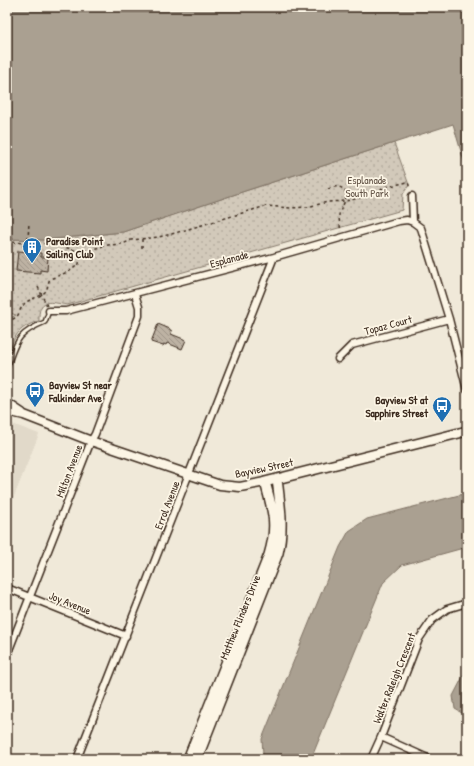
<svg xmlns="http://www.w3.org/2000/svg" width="474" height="766" font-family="'Patrick Hand',sans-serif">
	<defs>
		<pattern id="park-dots" width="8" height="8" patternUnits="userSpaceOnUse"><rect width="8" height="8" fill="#d2c9ba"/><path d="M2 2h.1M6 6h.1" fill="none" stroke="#b5ad9f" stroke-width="1.8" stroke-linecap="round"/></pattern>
		<pattern id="building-back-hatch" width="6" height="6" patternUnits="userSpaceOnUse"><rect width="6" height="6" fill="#beb3a4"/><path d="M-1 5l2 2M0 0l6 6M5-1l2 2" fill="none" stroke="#9c9285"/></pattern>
	</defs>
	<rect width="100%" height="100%" fill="#f0e9d9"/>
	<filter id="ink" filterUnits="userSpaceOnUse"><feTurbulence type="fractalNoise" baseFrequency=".025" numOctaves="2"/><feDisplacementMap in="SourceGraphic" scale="8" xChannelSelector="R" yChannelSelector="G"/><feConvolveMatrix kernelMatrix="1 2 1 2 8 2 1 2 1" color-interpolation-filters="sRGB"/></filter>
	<g filter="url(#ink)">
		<!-- built -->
		<path fill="#e1d9c9" d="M 7,422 L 39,434 L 7,514 Z"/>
		<!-- park -->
		<path fill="url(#park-dots)" stroke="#867a6c" d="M 394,143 L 409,185 L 403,194 L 402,210 L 67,305 C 50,302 38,297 39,321 C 16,328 15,336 7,357 L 7,320 L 16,315 L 7,312 L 7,239 L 44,240 L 123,232 L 245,191 Z"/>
		<!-- water -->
		<path fill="#aaa091" stroke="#7e7163" d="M 7,7 L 467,7 L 467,172 L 453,124 L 245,191 L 123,232 L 44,240 L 7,239 Z
			M 467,493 L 467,547 L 402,565 L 383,583 L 311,759 L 268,759 L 263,754 L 262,739 L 340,547 L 349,531 L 367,519 Z
			M 467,669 L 467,716 L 455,709 L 453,696 Z"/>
		<!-- building -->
		<path fill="url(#building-back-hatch)" stroke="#3b2a1e" d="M 18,251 L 41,253 L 41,257 L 48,257 L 47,271 L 40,270 L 40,273 L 16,271 Z
			M 158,324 L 170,329 L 170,330 L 172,331 L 171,334 L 186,340 L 182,349 L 167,343 L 166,345 L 164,344 L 163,346 L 151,342 Z"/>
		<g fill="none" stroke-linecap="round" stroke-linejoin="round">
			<defs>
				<path id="service" d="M 7,368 C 17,341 16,334 45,322 L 49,311"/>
				<path id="minor" d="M 412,196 L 413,222 L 421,228 L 449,319 L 467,390
					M 49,311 L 66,311 L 274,257 L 399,221 L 407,220 L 413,222
					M 338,359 L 352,345 L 449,319
					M 7,588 L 126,636
					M 7,655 L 91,441 L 95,434 L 139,316 L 139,307 L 135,294
					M 381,737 L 430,759
					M 77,759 L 274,257
					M 371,759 L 381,737 L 419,639 L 432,620 L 447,609 L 467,603"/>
				<path id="tertiary" d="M 7,403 L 22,413
					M 7,411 L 24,415 L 91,441 L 220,485 L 240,487 L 265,482"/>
				<path id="secondary" d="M 188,759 L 269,555 C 278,525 273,511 265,482 L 467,431
					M 197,759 L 278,553 C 284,528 280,504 277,479"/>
			</defs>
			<!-- service casing -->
			<use href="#service" stroke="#3b2a1e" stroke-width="6"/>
			<!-- minor casing -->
			<use href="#minor" stroke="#3b2a1e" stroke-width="9"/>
			<!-- tertiary casing -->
			<use href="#tertiary" stroke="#3b2a1e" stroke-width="11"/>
			<!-- secondary casing -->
			<use href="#secondary" stroke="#3b2a1e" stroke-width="12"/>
			<!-- path -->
			<path stroke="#3b2a1e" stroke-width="1.5" stroke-dasharray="3 3" stroke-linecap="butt" d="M 328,189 C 333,187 338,185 343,189 C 351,196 340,208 339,215 C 339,220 340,226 341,231
				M 142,239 L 142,249
				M 28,240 L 29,222
				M 7,242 L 54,244 L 81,252 L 108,245 L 123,244 L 131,240 L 159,237 L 175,233 L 266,206 L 291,208 L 307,207 L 328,202 L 345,201 L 356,199 L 373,194 L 386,187 L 408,182 L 410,189
				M 38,287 L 47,306
				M 7,322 C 23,315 16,314 24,304 C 30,298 40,298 46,291 C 48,287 48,282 50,279 L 70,271 L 79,264 L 81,252"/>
			<!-- service -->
			<use href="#service" stroke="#fcf5e5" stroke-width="3"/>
			<!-- minor -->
			<use href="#minor" stroke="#fcf5e5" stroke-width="6"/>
			<!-- tertiary -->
			<use href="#tertiary" stroke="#fcf5e5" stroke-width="8"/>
			<!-- secondary -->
			<use href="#secondary" stroke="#fcf5e5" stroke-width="9"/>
		</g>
	</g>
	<!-- icons -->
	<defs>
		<symbol id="building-pin" viewBox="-11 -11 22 30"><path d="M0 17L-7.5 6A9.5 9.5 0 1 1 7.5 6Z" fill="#1f6fb2" stroke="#fcf5e5"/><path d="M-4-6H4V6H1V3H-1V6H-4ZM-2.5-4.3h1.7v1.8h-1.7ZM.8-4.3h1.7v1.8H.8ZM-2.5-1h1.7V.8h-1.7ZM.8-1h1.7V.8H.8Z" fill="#fff"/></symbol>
		<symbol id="bus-pin" viewBox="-11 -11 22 30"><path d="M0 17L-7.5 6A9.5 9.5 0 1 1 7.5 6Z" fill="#1f6fb2" stroke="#fcf5e5"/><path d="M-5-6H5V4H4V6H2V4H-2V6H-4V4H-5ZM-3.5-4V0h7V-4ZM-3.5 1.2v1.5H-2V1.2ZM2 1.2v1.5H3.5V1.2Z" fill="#fff"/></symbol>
	</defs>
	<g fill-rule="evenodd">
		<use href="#building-pin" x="21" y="236" width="22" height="30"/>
		<use href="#bus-pin" x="24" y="380" width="22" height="30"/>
		<use href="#bus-pin" x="431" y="395" width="22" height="30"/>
	</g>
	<g text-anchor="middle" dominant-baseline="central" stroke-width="3.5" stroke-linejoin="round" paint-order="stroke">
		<!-- park labels -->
		<g font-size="11" fill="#615245" stroke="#fcf5e5">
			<text x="367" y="180">Esplanade<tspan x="367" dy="13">South Park</tspan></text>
		</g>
		<!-- poi labels -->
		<g font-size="11" font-weight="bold" fill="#3b2a1e" stroke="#fcf5e5" text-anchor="start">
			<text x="46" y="241">Paradise Point<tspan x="46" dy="13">Sailing Club</tspan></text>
			<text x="49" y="385">Bayview St near<tspan x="49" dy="13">Falkinder Ave</tspan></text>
			<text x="428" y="400" text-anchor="end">Bayview St at<tspan x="428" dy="13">Sapphire Street</tspan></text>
		</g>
		<!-- street labels -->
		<g font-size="11" fill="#3b2a1e" stroke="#fcf5e5">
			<text transform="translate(229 259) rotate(-15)">Esplanade</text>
			<text transform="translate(388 325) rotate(-15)">Topaz Court</text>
			<text transform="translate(264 468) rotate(-12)">Bayview Street</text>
			<text transform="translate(69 471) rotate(-69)">Milton Avenue</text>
			<text transform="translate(167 505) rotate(-69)">Errol Avenue</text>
			<text transform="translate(70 603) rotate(22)">Joy Avenue</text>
			<text transform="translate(240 617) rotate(-68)">Matthew Flinders Drive</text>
			<text transform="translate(394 678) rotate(-68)">Walter Raleigh Crescent</text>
		</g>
	</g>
	<!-- margin -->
	<rect width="474" height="766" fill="none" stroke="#fcf5e5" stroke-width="24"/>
	<rect x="12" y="12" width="450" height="742" fill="none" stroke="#3b2a1e" stroke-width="1.5" filter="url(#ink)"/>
</svg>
